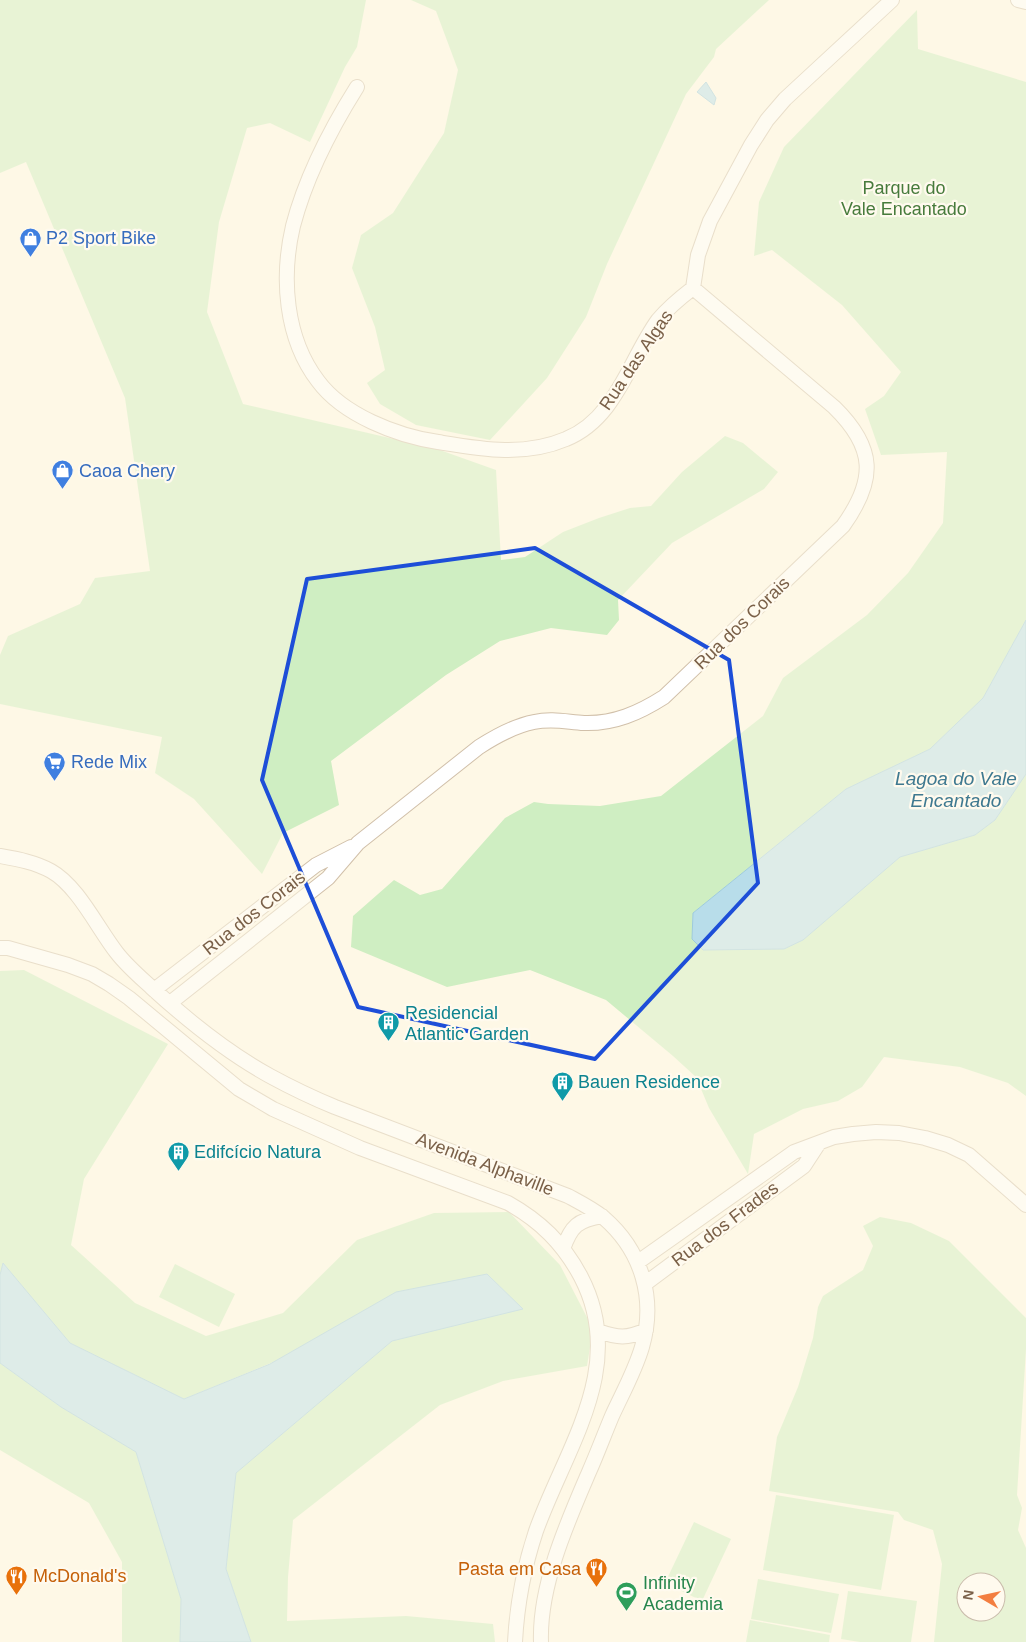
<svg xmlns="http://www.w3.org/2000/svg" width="1026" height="1642" font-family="Helvetica,sans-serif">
	<rect width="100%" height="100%" fill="#fef8e6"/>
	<!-- green -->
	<path fill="#cfeec2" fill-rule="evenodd" d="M 0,0 L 366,0 L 357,47 L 345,67 L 310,142 L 270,123 L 247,128 L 219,222 L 207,312 L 243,404 L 437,449 L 496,470 L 501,560 L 525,557 L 563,532 L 599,518 L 630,508 L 651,506 L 682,472 L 725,436 L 743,443 L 778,472 L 764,489 L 672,543 L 618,600 L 619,620 L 607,635 L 551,628 L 500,641 L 446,675 L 331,761 L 339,805 L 283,833 L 262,874 L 194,799 L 155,773 L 162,737 L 0,704 L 0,655 L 8,636 L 80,604 L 95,578 L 150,571 L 125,398 L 26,162 L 0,173 Z
		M 411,0 L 769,0 L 716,49 L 714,57 L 686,94 L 607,264 L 586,317 L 547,378 L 490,440 L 416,425 L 380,404 L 367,383 L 385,370 L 375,327 L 352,268 L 361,235 L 393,213 L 444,133 L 458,70 L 436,11 Z
		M 917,10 L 918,49 L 1026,82 L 1026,620 L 983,698 L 930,749 L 846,789 L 693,913 L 692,939 L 703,950 L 784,949 L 803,940 L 900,857 L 975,835 L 995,820 L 1026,774 L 1026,1096 L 1008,1083 L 960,1067 L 884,1057 L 862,1087 L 838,1101 L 803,1109 L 754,1134 L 748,1174 L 709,1108 L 696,1077 L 673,1056 L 606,1000 L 530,970 L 447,987 L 351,947 L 353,916 L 394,880 L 420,895 L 442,889 L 505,818 L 534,802 L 548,804 L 600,806 L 661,796 L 763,716 L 783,678 L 867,615 L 908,573 L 943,523 L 947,452 L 881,455 L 865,409 L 884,396 L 901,372 L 842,305 L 772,250 L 754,256 L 759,202 L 784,147 Z
		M 24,970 L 168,1044 L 84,1179 L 71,1245 L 135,1303 L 206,1336 L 283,1313 L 357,1240 L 434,1213 L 509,1212 L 560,1265 L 593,1329 L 587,1366 L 503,1381 L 440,1405 L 293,1520 L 288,1577 L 287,1621 L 406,1616 L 493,1624 L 495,1642 L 251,1642 L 226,1569 L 236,1473 L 392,1341 L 522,1308 L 487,1274 L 184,1399 L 70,1343 L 3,1263 L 0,1275 L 0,971 Z
		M 880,1217 L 911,1223 L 949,1241 L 1026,1318 L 1026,1349 L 1017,1495 L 1022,1508 L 1018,1530 L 1026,1548 L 1026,1642 L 934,1642 L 942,1564 L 933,1530 L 904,1520 L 898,1512 L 769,1491 L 777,1437 L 798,1387 L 813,1338 L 818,1307 L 823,1296 L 863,1270 L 873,1246 L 863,1226 ZM 966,1582 L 996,1582 L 996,1612 L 966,1612 Z
		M 175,1264 L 235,1294 L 219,1327 L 159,1297 Z
		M 0,1363 L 61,1407 L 136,1452 L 181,1599 L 180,1642 L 122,1642 L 122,1562 L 89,1503 L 0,1450 Z
		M 776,1495 L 894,1515 L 881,1590 L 763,1570 Z
		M 694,1522 L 731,1539 L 702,1601 L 665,1583 Z
		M 758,1579 L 839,1594 L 831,1633 L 751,1619 Z
		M 848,1591 L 917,1601 L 911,1642 L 860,1642 L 841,1639 Z
		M 750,1620 L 830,1635 L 829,1642 L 746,1642 Z"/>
	<!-- water -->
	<path fill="#b8ddea" stroke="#9dcbdd" d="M 706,82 L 716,98 L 714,105 L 697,92 Z
		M 1026,620 L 1026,774 L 995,820 L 975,835 L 900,857 L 803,940 L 784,949 L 703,950 L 692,939 L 693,913 L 846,789 L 930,749 L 983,698 Z
		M 3,1263 L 70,1343 L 184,1399 L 270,1364 L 396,1292 L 487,1274 L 523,1309 L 392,1341 L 236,1473 L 226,1569 L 251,1642 L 180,1642 L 181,1599 L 136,1452 L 61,1407 L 0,1363 L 0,1275 Z"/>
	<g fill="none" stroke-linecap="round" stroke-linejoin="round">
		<defs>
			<path id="street" d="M 1018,0 L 1026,2
				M 357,87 C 330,130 306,176 293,226 C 281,277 285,338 318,381 C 343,415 397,436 438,442 C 481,449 524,457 566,439 C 616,419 629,360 658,320 C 668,308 680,298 693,288 L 698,255 L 710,221 L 751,145 L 767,120 L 785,99 L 892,0
				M 0,856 C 17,859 35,862 51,871 C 78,886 98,929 117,953 C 127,966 140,977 152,988 C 186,1019 230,1054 270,1076 C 292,1088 313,1098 335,1107 L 568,1196 C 581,1203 593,1209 604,1218 C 642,1251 656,1299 642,1347 C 635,1371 622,1394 612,1416 C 604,1435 597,1454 589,1472 C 567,1523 539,1586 541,1642
				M 0,948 L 8,948 L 68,965 L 92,974 L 109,984 L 129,998 L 239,1089 L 273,1109 L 360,1148 L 508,1203 C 540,1221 563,1243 581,1277 C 628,1367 566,1447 536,1531 C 524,1567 517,1604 515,1642
				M 154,990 L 316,865 L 351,847
				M 170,1003 L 328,878 L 358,843 L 479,747 C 496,736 514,726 534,722 C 552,718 567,722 584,723 C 614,724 639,713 664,697 L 843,526 C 876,480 876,448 834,407 L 693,288
				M 563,1249 C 571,1226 578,1220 602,1216
				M 638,1262 L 794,1152 L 834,1137 L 853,1134 L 876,1132 L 899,1133 L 925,1138 L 948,1145 L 969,1155 L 1026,1205
				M 646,1283 L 804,1166 L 819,1143
				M 598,1331 C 618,1338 627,1339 646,1330"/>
		</defs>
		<!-- street casing -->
		<use href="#street" stroke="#d1c0aa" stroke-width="16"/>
		<!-- street -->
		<use href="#street" stroke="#fff" stroke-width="14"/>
	</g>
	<!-- marked area -->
	<path d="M0 0H1026V1642H0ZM 535,548 L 729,660 L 758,883 L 595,1059 L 358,1007 L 262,780 L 307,579 Z" fill="#fef8e6" fill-opacity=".55" fill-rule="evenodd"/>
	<path fill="none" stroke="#1d4ed8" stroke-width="4" stroke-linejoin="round" d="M 535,548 L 729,660 L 758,883 L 595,1059 L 358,1007 L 262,780 L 307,579 Z"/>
	<!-- icons -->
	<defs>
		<symbol id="shop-pin" viewBox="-11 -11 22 30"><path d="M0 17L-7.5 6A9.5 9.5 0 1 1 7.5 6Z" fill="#3f7fe0" stroke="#fffaee"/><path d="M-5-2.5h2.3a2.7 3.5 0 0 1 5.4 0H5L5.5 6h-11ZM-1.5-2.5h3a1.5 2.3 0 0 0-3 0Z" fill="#fff"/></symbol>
		<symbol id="supermarket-pin" viewBox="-11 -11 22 30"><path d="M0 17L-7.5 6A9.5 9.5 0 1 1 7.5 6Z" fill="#3f7fe0" stroke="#fffaee"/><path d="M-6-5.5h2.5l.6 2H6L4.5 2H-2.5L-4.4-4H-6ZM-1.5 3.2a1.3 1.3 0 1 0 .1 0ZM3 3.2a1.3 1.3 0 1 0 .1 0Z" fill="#fff"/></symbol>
		<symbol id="building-pin" viewBox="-11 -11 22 30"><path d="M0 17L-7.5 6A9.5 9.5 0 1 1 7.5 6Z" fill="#0f9aa8" stroke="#fffaee"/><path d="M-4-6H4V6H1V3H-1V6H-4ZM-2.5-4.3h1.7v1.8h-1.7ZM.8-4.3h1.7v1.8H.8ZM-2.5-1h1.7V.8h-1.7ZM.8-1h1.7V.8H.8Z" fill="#fff"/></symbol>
		<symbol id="restaurant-pin" viewBox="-11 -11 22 30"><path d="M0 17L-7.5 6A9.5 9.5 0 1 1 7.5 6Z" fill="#e8710a" stroke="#fffaee"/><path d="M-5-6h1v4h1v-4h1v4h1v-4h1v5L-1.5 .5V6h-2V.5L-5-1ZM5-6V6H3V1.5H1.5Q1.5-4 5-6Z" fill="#fff"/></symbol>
		<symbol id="stadium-pin" viewBox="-11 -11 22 30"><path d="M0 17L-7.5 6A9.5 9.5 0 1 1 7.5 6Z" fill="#2e9e5b" stroke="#fffaee"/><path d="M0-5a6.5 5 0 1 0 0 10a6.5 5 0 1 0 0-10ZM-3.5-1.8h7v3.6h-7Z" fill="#fff"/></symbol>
	</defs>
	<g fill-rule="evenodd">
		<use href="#shop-pin" x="18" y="226" width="25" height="34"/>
		<use href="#shop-pin" x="50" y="458" width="25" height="34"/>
		<use href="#supermarket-pin" x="42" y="750" width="25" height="34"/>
		<use href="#building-pin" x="376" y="1010" width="25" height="34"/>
		<use href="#building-pin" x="550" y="1070" width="25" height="34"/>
		<use href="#building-pin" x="166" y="1140" width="25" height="34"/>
		<use href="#restaurant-pin" x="584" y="1556" width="25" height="34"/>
		<use href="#restaurant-pin" x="4" y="1564" width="25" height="34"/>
		<use href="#stadium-pin" x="614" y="1580" width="25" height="34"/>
	</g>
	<g text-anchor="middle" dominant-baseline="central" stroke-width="4.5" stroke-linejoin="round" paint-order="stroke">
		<!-- park labels -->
		<g font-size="18" fill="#477b3c" stroke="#fffaee">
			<text x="904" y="188">Parque do<tspan x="904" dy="21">Vale Encantado</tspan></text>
		</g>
		<!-- shop labels -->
		<g font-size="18" fill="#366cbe" stroke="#fffaee" text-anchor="start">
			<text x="46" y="238">P2 Sport Bike</text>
			<text x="79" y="471">Caoa Chery</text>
			<text x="71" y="762">Rede Mix</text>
		</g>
		<!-- street labels -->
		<g font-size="18" fill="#7a6048" stroke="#fffaee">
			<text transform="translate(636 360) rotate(-56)">Rua das Algas</text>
			<text transform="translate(742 623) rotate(-44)">Rua dos Corais</text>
			<text transform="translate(254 913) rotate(-38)">Rua dos Corais</text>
			<text transform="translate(485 1164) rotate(21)">Avenida Alphaville</text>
			<text transform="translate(725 1224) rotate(-37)">Rua dos Frades</text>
		</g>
		<!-- culture labels -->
		<g font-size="18" fill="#0d838f" stroke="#fffaee" text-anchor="start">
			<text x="405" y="1013">Residencial<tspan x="405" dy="21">Atlantic Garden</tspan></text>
			<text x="578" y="1082">Bauen Residence</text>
			<text x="194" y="1152">Edifcício Natura</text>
		</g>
		<!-- food labels -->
		<g font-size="18" fill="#c56008" stroke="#fffaee" text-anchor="end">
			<text x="581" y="1569">Pasta em Casa</text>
			<text x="33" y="1576" text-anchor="start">McDonald's</text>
		</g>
		<!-- leisure labels -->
		<g font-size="18" fill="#27864d" stroke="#fffaee" text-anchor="start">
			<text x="643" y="1583">Infinity<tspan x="643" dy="21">Academia</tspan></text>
		</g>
		<!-- water labels -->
		<g font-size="19" font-style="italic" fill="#3f7990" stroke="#fffaee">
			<text x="956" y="778">Lagoa do Vale<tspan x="956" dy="22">Encantado</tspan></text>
		</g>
	</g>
	<!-- north arrow -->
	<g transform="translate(981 1597) rotate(279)"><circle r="24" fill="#fffaee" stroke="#cabcac"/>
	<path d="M0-4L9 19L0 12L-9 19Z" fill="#f37e40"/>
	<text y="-8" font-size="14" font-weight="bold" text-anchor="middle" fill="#7a6048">N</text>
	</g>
</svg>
